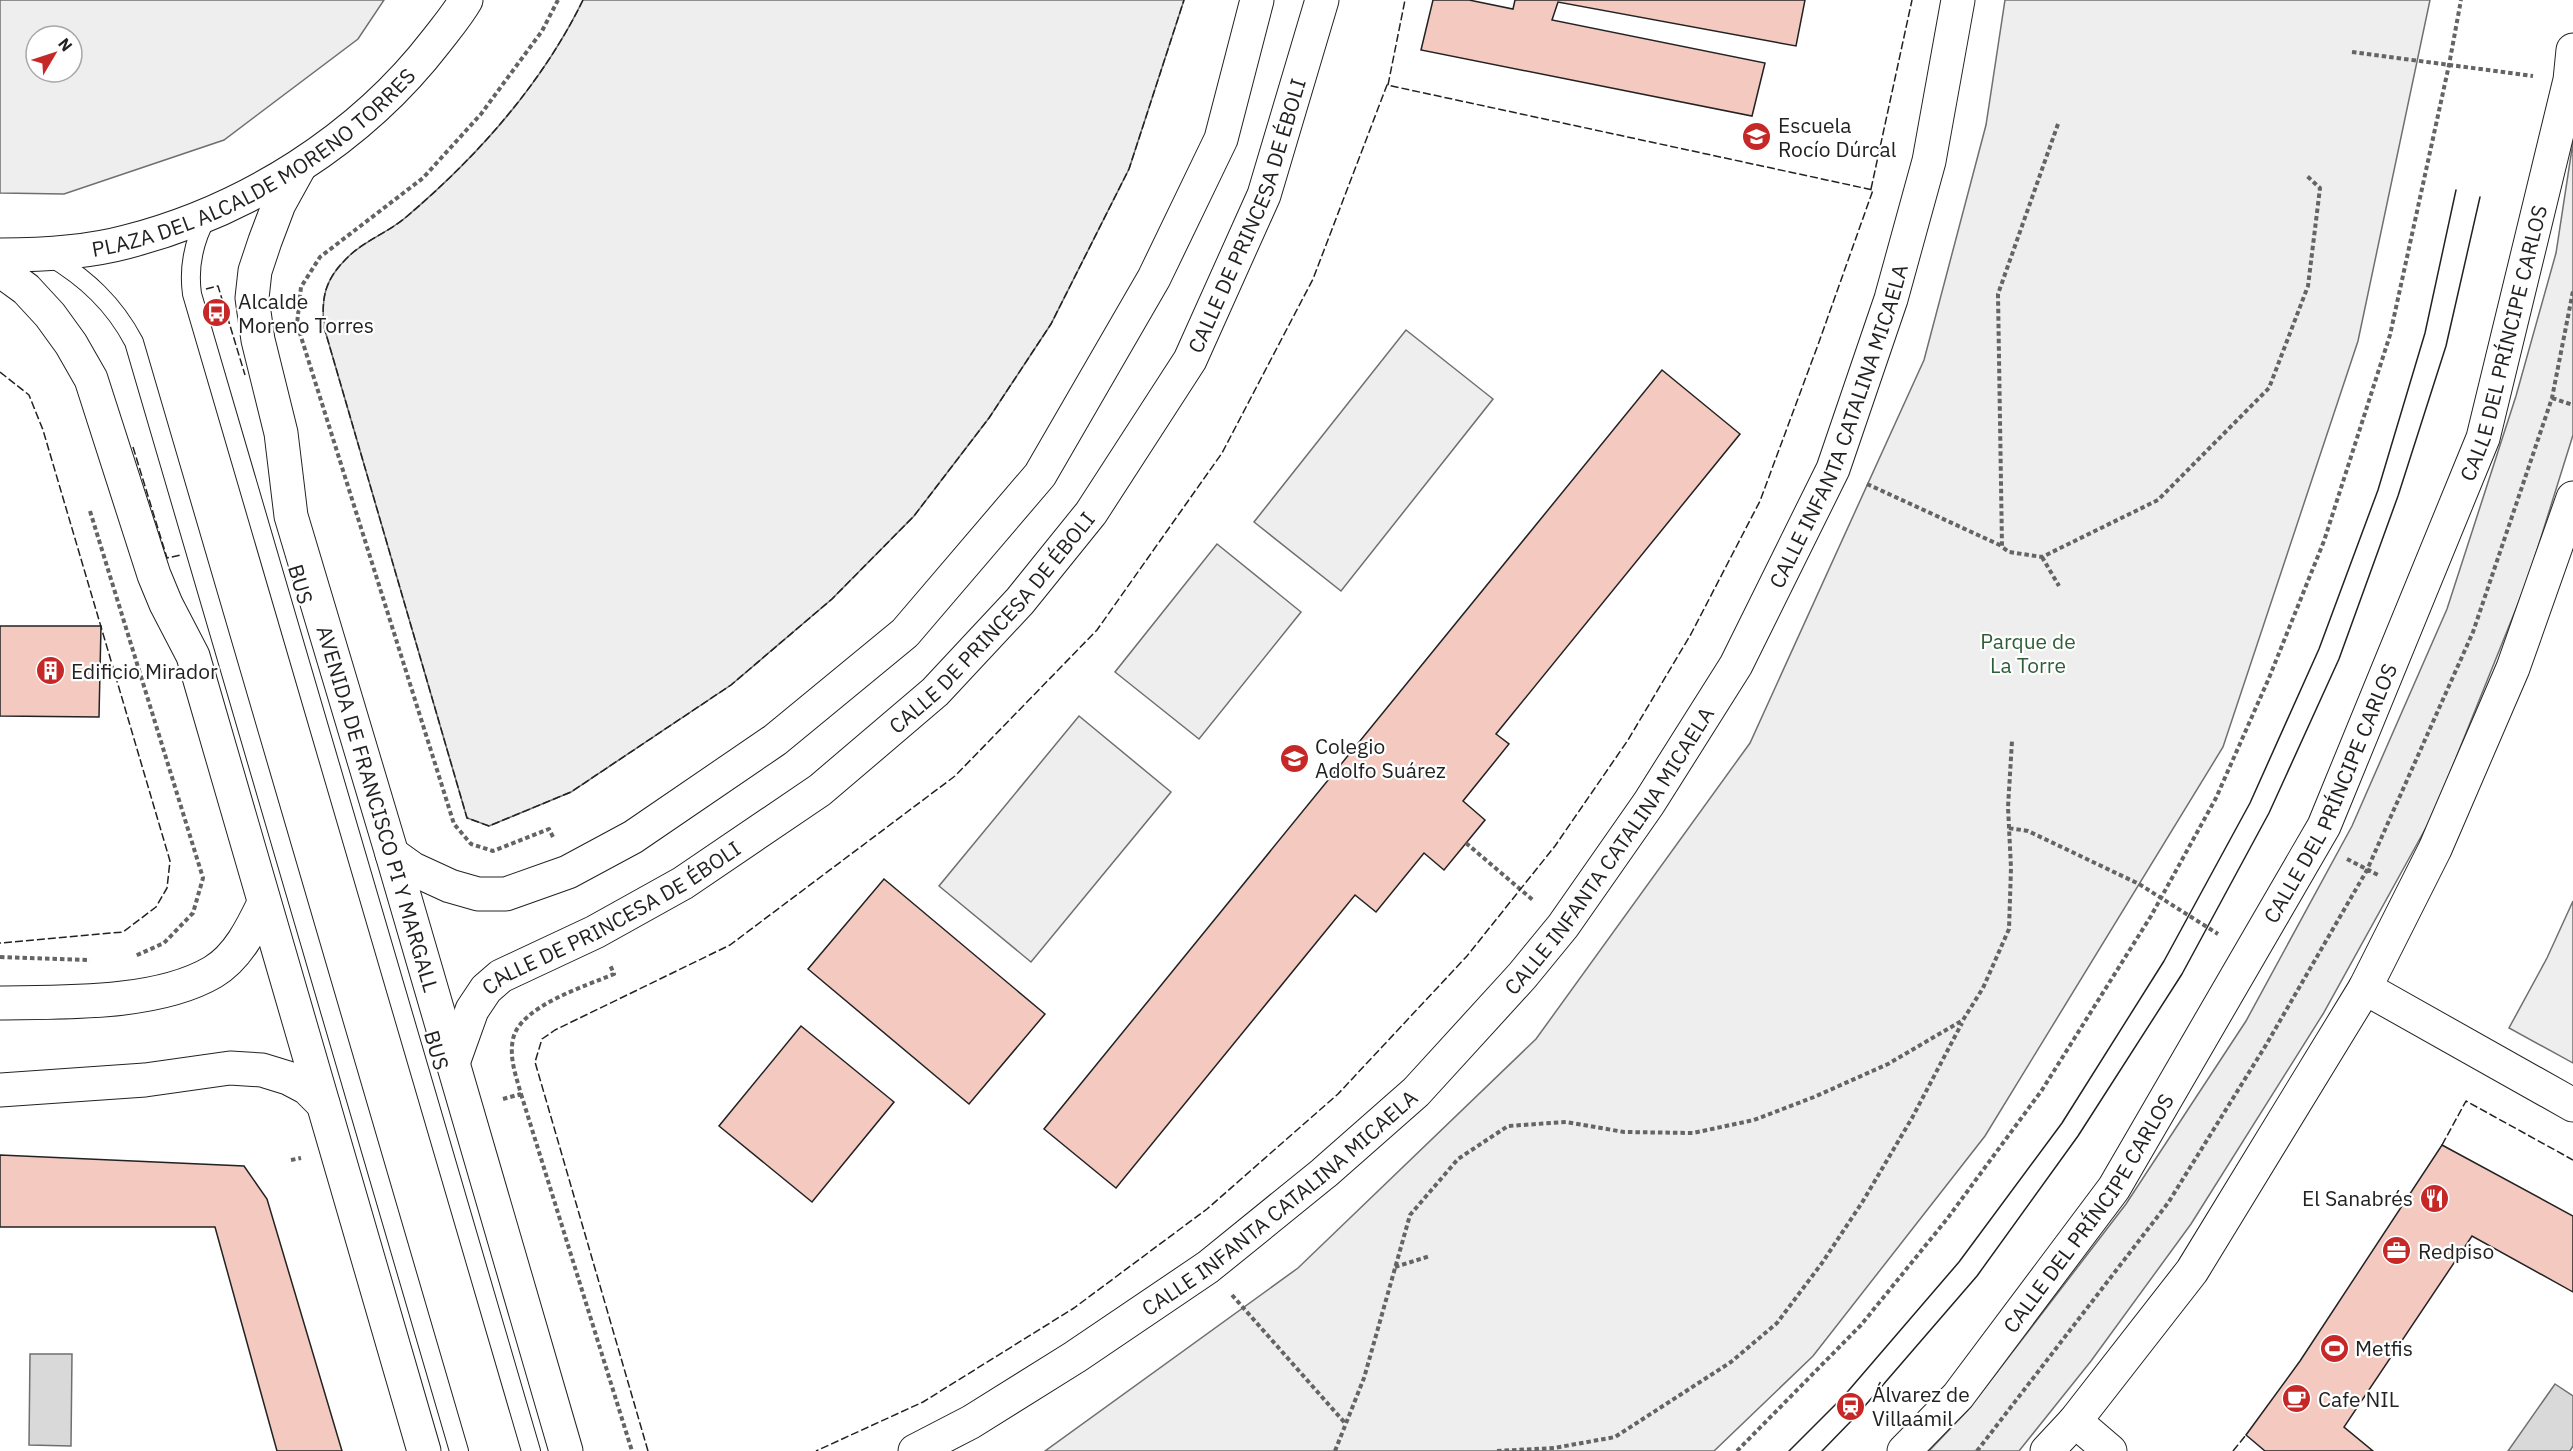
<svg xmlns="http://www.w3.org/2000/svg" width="2573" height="1451" font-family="'IBM Plex Sans',sans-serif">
	<rect width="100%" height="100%" fill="#fff"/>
	<!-- green -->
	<path fill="#eee" stroke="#6f6f6f" stroke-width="1.5" fill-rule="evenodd" d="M 0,0 L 384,0 L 358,39 L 224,140 L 64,194 L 0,193 ZM 36,36 L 72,36 L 72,72 L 36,72 Z
		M 583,0 L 1184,0 L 1129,169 L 1051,324 L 989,418 L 914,516 L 832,599 L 731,685 L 571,792 L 489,826 L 467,818 L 324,327 C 321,297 325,279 348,257 C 364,241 387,233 405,218 C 476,158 542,84 583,0 Z
		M 2005,0 L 2430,0 L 2358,341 L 2223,747 L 1985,1136 L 1813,1356 L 1714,1451 L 1045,1451 L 1298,1268 L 1536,1039 L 1750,743 L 1924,360 L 1986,125 Z
		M 2573,142 L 2573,435 L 2528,579 L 2433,815 L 2323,1014 L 2191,1224 L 2091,1361 L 2019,1451 L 1929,1451 L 1968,1410 L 2126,1204 L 2246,1021 L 2352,826 L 2447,609 L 2516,396 L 2556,253 Z
		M 1406,330 L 1493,399 L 1341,591 L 1254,522 Z
		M 1217,544 L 1301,612 L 1199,739 L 1115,672 Z
		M 1079,716 L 1171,792 L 1031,962 L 939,886 Z
		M 2573,901 L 2573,1063 L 2509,1028 L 2547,958 Z"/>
	<!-- water -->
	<path fill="#d9d9d9" stroke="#6f6f6f" stroke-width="1.5" d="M 30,1354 L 72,1354 L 71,1446 L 29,1445 Z
		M 2555,1384 L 2573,1396 L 2573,1446 L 2570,1451 L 2508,1451 Z"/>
	<!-- building -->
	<path fill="#f3c9c0" stroke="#222" stroke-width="1.5" d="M 1433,0 L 1469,0 L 1513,9 L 1515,0 L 1805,0 L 1796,46 L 1558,2 L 1552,20 L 1765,63 L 1752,116 L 1421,50 Z
		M 1662,370 L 1740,434 L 1496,734 L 1509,744 L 1463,801 L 1485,820 L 1444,870 L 1424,853 L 1376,912 L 1355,895 L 1116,1188 L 1044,1129 Z
		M 0,626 L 101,626 L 99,717 L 0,716 Z
		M 884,879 L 1045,1014 L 969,1104 L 808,969 Z
		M 801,1026 L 894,1102 L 812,1202 L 719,1126 Z
		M 2442,1145 L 2573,1216 L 2573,1292 L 2472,1236 L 2344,1427 L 2373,1451 L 2265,1451 L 2246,1435 L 2300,1361 Z
		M 0,1155 L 244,1166 L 267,1199 L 342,1451 L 277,1451 L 215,1227 L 0,1227 Z"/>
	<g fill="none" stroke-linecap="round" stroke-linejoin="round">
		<defs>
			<path id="lane" d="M 208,215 C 194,240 188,265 192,294 L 531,1451
				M 49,256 C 86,278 114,304 134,342 L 459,1451"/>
			<g id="street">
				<path d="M 392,854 L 413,869 L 450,886 L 478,894 L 506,894 L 568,872 L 633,837 L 775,740 L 905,633 L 1040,475 L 1154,278 L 1221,139 L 1257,0"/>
				<path d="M 2365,988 L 2573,1105"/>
				<path d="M 0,1003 C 63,1002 157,1005 213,972 C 238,957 252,928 264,903"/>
				<path id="s1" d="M 453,1063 L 472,1010 L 486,989 L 501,976 L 595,932 L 683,883 L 820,790 L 935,692 L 1020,601 L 1091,513 L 1190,360 L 1264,195 L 1322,0"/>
				<path d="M 0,1090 L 145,1080 L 230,1068 L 262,1070 L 288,1078 L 307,1088 L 323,1104"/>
				<path d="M 2075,1421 L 2110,1451"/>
				<path id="s2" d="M 915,1451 L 971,1422 L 1075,1357 L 1208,1267 L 1324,1173 L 1416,1092 L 1522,976 L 1563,926 L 1649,803 L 1736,665 L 1833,469 L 1891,299 L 1929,161 L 1958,0"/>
				<path id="s3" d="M 1904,1451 L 1958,1396 L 2114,1188 L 2324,826 L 2483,438 L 2570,80 L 2573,50"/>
				<path d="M 2047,1451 L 2075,1421 L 2192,1271 L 2365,988 L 2435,849 L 2513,668 L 2573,498"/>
			</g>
			<g id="secondary">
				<path id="s4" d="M 300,166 L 279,204 L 265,241 L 255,271 L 252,298 L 258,340 L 281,433 L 291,516 L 392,854 L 566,1451"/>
				<path id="s5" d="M 0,255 C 42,255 85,253 126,242 C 247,211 361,139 437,40 C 447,27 458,14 466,0"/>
				<path d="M 0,270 L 26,289 L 50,315 L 71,344 L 91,379 L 154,575 L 166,604 L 193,656 L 424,1451"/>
			</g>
		</defs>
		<!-- lane casing -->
		<use href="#lane" stroke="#222" stroke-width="20"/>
		<!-- street casing -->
		<use href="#street" stroke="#222" stroke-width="35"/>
		<!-- secondary casing -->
		<use href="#secondary" stroke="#222" stroke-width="35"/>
		<!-- path -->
		<path stroke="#646464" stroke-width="4" stroke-dasharray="4.5 3" stroke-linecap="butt" d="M 2352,52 L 2533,76
			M 2058,124 L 1998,294 L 2002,547 L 2009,552 L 2042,557 L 2158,500 L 2269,388 L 2308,286 L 2320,188 L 2307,176
			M 2552,398 L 2573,405
			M 1867,484 L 2002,546
			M 90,511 L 203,878 L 193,913 L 164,943 L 135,956
			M 2042,557 L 2059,586
			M 2009,828 L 2028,831 L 2139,884 L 2218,934
			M 553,837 L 549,829 L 493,851 L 471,844 L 454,824 L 297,324 L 301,287 L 320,257 L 423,178 L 481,114 L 542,31 L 558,0
			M 1466,843 L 1534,901
			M 2347,859 L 2380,876
			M 0,957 L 90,960
			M 521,1094 L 632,1451
			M 503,1099 L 521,1094 C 516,1076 509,1058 513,1039 C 520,1006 586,986 614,974 L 610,965
			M 291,1160 L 301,1158
			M 1395,1267 L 1430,1256
			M 1232,1295 L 1345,1423
			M 1335,1451 L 1364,1378 L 1410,1215 L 1458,1159 L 1508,1126 L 1566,1122 L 1624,1132 L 1693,1133 L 1754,1120 L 1814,1097 L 1888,1064 L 1963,1020 L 1983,988 L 2009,929 L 2011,868 L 2008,807 L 2012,741
			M 1497,1451 L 1554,1448 L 1615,1437 L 1731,1362 L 1777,1323 L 1822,1263 L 1863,1201 L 1912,1118 L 1962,1023
			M 1737,1451 L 1861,1325 L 1947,1219 L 2042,1090 L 2151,916 L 2216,798 L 2269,678 L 2324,541 L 2390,335 L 2449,65 L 2461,0
			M 1977,1451 L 2168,1203 L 2266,1045 L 2367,870 L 2473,632 L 2552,398 L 2573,291"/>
		<!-- lane -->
		<use href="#lane" stroke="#fff" stroke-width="18"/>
		<!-- street -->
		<use href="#street" stroke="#fff" stroke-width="33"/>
		<!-- secondary -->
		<use href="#secondary" stroke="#fff" stroke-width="33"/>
		<!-- tram -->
		<path stroke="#222" stroke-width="1.5" d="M 1789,1451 L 1843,1397 L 1959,1262 L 2062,1123 L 2164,961 L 2250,803 L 2319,649 L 2378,490 L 2425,333 L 2456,190
			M 1822,1451 L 1857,1415 L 1977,1276 L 2078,1136 L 2182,974 L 2269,813 L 2339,659 L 2398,496 L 2446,346 L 2480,197"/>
		<!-- fence -->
		<path stroke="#222" stroke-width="1.5" stroke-dasharray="8 3" stroke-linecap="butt" d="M 583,0 C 542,84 476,158 405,218 C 387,233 364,241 348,257 C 325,279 321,297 324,327 L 467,818 L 489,826 L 571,792 L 731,685 L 832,599 L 914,516 L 989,418 L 1051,324 L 1129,169 L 1184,0
			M 1388,85 L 1405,0
			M 1871,189 L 1912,0
			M 206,289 L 218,286 L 245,375
			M 0,372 L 29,395 L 43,430 L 170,861 L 167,888 L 156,907 L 123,932 L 0,943
			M 133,447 L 167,558 L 181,555
			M 2442,1145 L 2466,1101 L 2573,1160
			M 648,1451 L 535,1062 L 542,1039 L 555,1030 L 730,945 L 955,776 L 1097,630 L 1222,453 L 1313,279 L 1387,85 L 1873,190 L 1819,342 L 1760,501 L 1691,634 L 1628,740 L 1555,846 L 1467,956 L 1338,1094 L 1207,1209 L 1074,1308 L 923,1402 L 816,1451
			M 2233,1451 L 2246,1435"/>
	</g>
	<!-- icons -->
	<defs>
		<symbol id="school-disc" viewBox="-11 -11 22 22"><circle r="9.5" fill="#c62828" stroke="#fff"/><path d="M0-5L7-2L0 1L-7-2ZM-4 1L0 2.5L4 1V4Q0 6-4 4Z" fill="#fff"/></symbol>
		<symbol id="bus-disc" viewBox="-11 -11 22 22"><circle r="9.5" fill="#c62828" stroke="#fff"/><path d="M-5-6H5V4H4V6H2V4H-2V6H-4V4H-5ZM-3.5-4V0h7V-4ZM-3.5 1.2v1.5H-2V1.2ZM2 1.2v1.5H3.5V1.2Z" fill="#fff"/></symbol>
		<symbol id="building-disc" viewBox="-11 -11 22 22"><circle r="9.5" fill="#c62828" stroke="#fff"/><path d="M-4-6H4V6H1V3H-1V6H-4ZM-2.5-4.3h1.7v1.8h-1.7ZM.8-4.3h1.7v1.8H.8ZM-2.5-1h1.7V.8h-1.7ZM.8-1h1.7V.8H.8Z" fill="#fff"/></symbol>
		<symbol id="restaurant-disc" viewBox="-11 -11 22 22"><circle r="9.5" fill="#c62828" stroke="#fff"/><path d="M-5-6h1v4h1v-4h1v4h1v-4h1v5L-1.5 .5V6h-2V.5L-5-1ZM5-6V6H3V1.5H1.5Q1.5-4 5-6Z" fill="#fff"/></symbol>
		<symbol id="office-disc" viewBox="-11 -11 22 22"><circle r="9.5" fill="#c62828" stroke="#fff"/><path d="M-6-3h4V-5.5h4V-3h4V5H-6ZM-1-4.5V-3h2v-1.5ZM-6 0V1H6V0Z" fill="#fff"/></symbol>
		<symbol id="stadium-disc" viewBox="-11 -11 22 22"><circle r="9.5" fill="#c62828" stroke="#fff"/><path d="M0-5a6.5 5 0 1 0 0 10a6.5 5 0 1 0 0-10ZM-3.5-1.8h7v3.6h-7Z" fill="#fff"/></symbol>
		<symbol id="cafe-disc" viewBox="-11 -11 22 22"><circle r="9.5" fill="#c62828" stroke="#fff"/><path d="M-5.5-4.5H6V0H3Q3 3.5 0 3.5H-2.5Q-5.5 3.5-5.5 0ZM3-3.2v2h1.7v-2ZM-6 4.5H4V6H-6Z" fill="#fff"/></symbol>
		<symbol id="station-disc" viewBox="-11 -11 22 22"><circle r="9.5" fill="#c62828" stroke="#fff"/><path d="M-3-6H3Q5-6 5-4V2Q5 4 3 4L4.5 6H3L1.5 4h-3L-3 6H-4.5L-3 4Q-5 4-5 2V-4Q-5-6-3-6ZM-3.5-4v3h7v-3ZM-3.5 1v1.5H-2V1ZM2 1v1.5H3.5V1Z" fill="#fff"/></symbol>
	</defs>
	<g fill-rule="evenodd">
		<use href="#school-disc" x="1740" y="120" width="33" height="33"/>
		<use href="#bus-disc" x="200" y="296" width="33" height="33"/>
		<use href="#building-disc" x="34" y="654" width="33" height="33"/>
		<use href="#school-disc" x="1278" y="742" width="33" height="33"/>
		<use href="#restaurant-disc" x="2418" y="1182" width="33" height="33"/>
		<use href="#office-disc" x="2380" y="1234" width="33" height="33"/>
		<use href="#stadium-disc" x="2318" y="1332" width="33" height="33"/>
		<use href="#cafe-disc" x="2280" y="1382" width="33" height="33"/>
		<use href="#station-disc" x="1834" y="1390" width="33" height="33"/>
	</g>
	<g text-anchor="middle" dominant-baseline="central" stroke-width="4.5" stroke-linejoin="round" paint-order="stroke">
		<!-- poi labels -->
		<g font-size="21" fill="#222" stroke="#fff" text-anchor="start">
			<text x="1778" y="125">Escuela<tspan x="1778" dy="24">Rocío Dúrcal</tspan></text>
			<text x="238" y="301">Alcalde<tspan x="238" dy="24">Moreno Torres</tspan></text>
			<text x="71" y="671">Edificio Mirador</text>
			<text x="1315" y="746">Colegio<tspan x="1315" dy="24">Adolfo Suárez</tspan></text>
			<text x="2413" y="1198" text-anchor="end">El Sanabrés</text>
			<text x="2418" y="1251">Redpiso</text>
			<text x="2355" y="1348">Metfis</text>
			<text x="1872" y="1394">Álvarez de<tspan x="1872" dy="24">Villaamil</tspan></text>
			<text x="2318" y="1399">Cafe NIL</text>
		</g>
		<!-- street labels -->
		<g font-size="21" fill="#222" stroke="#fff">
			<text stroke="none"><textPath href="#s5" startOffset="278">PLAZA DEL ALCALDE MORENO TORRES</textPath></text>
			<text stroke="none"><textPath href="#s1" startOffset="1198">CALLE DE PRINCESA DE ÉBOLI</textPath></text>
			<text stroke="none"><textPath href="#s3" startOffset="1272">CALLE DEL PRÍNCIPE CARLOS</textPath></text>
			<text stroke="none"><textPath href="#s2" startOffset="1414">CALLE INFANTA CATALINA MICAELA</textPath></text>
			<text transform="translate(301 584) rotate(74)">BUS</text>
			<text stroke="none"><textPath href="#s1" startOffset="712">CALLE DE PRINCESA DE ÉBOLI</textPath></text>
			<text stroke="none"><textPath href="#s3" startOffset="788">CALLE DEL PRÍNCIPE CARLOS</textPath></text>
			<text stroke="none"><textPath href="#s4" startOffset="669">AVENIDA DE FRANCISCO PI Y MARGALL</textPath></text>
			<text stroke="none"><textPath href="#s2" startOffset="928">CALLE INFANTA CATALINA MICAELA</textPath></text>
			<text stroke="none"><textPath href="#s1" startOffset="226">CALLE DE PRINCESA DE ÉBOLI</textPath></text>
			<text transform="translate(437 1050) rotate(74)">BUS</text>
			<text stroke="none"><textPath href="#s2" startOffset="442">CALLE INFANTA CATALINA MICAELA</textPath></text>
			<text stroke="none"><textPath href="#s3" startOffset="302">CALLE DEL PRÍNCIPE CARLOS</textPath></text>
		</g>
		<!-- park labels -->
		<g font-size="21" fill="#2f5e38" stroke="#fff">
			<text x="2028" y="641">Parque de<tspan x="2028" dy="24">La Torre</tspan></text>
		</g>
	</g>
	<!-- north arrow -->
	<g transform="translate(54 54) rotate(51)"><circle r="28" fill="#ffffff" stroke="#a7a7a7" stroke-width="1.5"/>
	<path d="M0-4.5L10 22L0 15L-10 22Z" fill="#c62828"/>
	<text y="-9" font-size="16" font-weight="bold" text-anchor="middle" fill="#222222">N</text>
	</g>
</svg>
